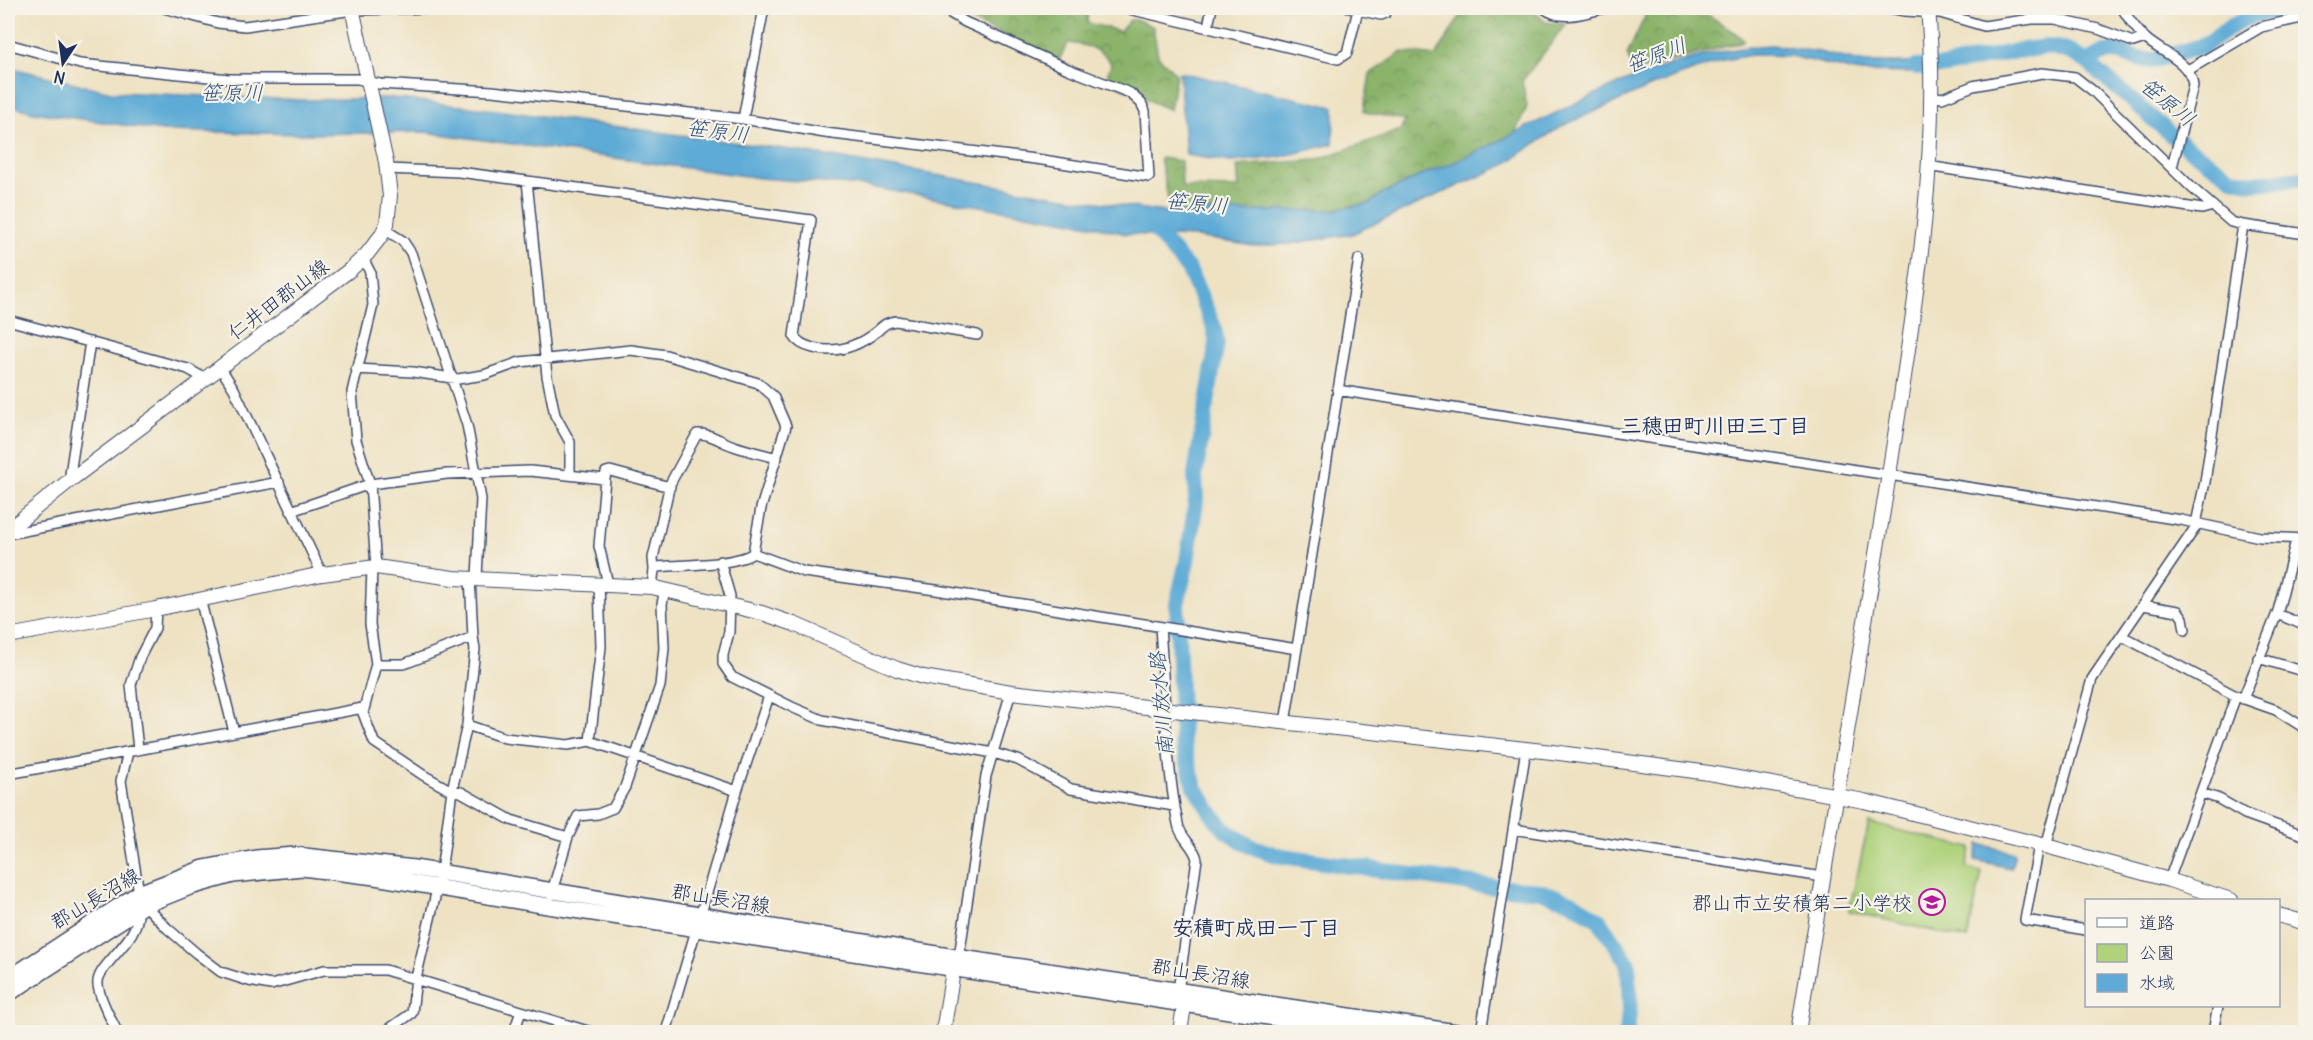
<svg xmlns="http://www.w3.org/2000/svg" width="2313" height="1040" font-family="Delius,'Klee One',sans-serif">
	<defs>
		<pattern id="forest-crowns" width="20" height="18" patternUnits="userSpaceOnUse" patternTransform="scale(1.5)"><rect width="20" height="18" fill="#8bb46b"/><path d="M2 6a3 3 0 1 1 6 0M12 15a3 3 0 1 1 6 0" fill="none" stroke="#71935b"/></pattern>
	</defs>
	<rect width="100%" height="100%" fill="#f7f3e8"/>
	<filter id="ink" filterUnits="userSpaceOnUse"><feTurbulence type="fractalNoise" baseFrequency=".0167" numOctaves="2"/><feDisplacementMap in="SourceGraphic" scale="12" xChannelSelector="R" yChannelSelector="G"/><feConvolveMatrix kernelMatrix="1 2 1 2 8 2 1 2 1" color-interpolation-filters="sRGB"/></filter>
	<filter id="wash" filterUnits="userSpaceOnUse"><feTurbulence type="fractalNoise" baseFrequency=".008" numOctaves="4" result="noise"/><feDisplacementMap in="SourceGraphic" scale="24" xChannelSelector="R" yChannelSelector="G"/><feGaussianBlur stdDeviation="1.35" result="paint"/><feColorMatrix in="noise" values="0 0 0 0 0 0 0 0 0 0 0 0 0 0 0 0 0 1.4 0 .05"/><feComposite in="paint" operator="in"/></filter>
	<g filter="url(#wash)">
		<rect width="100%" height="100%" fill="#eee2c3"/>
		<!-- green -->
		<path fill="#afd27b" stroke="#65806c" stroke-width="1.5" d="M 1869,823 L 1971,848 L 1966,868 L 1982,872 L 1967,939 L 1849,911 Z"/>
		<!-- forest -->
		<path fill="url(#forest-crowns)" stroke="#537264" stroke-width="1.5" d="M 952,8 L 1088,8 L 1087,23 L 1120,31 L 1130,20 L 1138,20 L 1153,27 L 1158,56 L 1176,74 L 1170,110 L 1106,80 L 1111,64 C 1104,49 1083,44 1068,43 L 1059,60 L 962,16 Z
			M 1465,8 L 1531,8 L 1545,22 L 1566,24 L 1522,81 L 1527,107 L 1514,135 L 1453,163 L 1429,172 L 1382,194 L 1370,203 L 1333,210 L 1171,213 L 1160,158 L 1181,161 L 1182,187 L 1239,188 L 1237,166 L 1316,160 L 1401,130 L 1405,120 L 1364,112 L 1370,74 L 1402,52 L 1436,56 Z
			M 1649,8 L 1697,8 L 1736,33 L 1744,41 L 1635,71 L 1627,55 Z"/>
		<!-- water -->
		<path fill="#5dabd6" stroke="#3c6d9a" stroke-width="1.5" d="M 1771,45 L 1819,52 L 1865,63 L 1925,63 L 1924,73 L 1859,72 L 1791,56 L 1768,55 L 1751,55 L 1724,60 L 1654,85 L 1562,126 L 1502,166 L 1352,234 L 1288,244 L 1254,246 L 1196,237 L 1126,234 L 1091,225 L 863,186 L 760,178 L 425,132 L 304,134 L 163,131 L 34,112 L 8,105 L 8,67 L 111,92 L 305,100 L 392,98 L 503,111 L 791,150 L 1051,195 L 1171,213 L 1333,210 L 1370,203 L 1382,194 L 1429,172 L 1453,163 C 1555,116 1656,52 1771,45 Z
			M 1179,72 L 1334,107 L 1333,144 L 1280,157 L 1231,162 L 1186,155 Z
			M 1979,844 L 2015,853 L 2011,868 L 1975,860 Z"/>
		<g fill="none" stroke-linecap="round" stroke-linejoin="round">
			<!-- river -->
			<path stroke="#5dabd6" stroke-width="16" d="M 2087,62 C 2121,38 2129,66 2158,59 L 2205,45 L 2233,25 L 2253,15 L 2300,8
				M 1916,67 L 1946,66 L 2016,51 L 2047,47 L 2067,50 L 2087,62 L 2182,144 L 2232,178 L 2254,183 L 2306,178
				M 1147,221 L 1189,270 L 1213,325 L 1217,342 L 1195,475 L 1196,501 L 1187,561 L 1177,604 L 1182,742 L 1195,787 L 1213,816 L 1226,831 L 1250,846 L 1276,855 L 1486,886 L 1540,891 L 1572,902 L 1599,920 L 1628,963 L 1630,1004 L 1627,1032"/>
		</g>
	</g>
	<g filter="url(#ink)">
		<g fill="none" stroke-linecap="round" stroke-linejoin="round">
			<defs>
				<path id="street" d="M 164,8 L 218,23 L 245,26 L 353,10 L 432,8
					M 1125,8 L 1338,59 L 1347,53 L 1358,10
					M 1349,8 L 1381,15 L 1386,13 L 1387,8
					M 1544,8 C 1561,22 1585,13 1605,8
					M 1890,8 L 1905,11 L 1940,13 L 1984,26 L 2032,19 L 2055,19 L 2098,29 L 2133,42 L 2145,38
					M 2122,8 C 2128,18 2136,29 2145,38 C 2161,53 2191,61 2193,86 L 2172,167
					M 1208,26 L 1212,8
					M 8,44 L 80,64 L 229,79 L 358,79 L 380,84 L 492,91 L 743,119 L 825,133 L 1043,160 L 1149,177 L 1145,111 L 1141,103 L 1130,93 L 1068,69 L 965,22 L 942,8
					M 2188,70 L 2261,27 L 2306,17
					M 1930,96 L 1942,98 L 1973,86 L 2042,73 L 2075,77 L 2093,91 L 2191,187 L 2231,222 L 2243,225 L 2205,482 L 2195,528 L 2092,679 L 2046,846
					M 743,119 L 764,8
					M 1927,166 L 2202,209 L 2213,206
					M 387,169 L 459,172 L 527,181 L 547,376 L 555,415 L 570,442 L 570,475
					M 527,181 L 811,220 L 794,336 C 798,343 805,346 813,348 C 837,354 857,347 876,332 C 883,326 886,322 896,321 L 977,335
					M 2243,225 L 2306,234
					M 384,229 L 403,241 L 411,253 L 467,425 L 481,499 L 477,577
					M 363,258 L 370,272 L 373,305 L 352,392 L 356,440 L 370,484 L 376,567
					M 8,320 L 188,369 L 204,378
					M 220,367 L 234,389 L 322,574
					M 356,369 L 413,372 L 458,379 L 484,375 L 520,362 L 631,350 L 666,355 L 758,383 L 773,396 L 786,426 L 761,508 L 753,553
					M 1337,390 L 2181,520 L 2260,537 L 2306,539
					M 605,479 L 599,546 L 608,584
					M 69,481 L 90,342
					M 291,511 L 370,484 L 447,474 L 530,471 L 605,479 L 606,472 L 610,471 L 670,487
					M 8,534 L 279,482
					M 720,561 L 730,596 L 729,632 L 723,655 L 723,664 L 732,677 L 794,708 L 822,720 L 993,753 L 1018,760 L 1071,789 L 1174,806
					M 372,568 L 370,624 L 376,664 L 363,713 L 374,742 L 423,775 L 448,789 L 461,792 L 511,820 L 568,837 L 578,816 L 598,814 L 613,808 L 625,787 L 660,686 L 664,648 L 662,604 L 665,589
					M 654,569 L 653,558 L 670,484 L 697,434 C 711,433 721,442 734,446 C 748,451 762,454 777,458
					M 652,587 L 654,570 L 657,567 C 678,565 738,565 753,553 L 804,572 L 936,590 L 1297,649
					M 200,599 L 234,732
					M 2143,605 L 2178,611 L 2183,618 L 2185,630
					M 2277,614 L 2306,626
					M 1160,627 C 1165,692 1165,759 1178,824 C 1180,838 1194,845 1197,859 L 1178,991
					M 2122,636 L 2236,696 L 2276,710 L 2306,729
					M 2258,658 L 2306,672
					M 376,664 L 404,664 L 473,637
					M 2243,699 L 2278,611 L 2296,540
					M 1285,723 L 1359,259
					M 467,725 L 505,738 L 568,745 L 590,741 L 737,791
					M 590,741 L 601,647 L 599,583
					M 138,749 L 131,685 L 140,657 L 155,628 L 156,609
					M 128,752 L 121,781 L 139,893 L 145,905 L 167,928 L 196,953 L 221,972 L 249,981 L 271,985 L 324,970 L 385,970 L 591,1032
					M 8,774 L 363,708
					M 2201,793 L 2219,799 L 2245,814 L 2306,836
					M 1513,829 L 1823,877
					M 2039,845 L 2025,920 L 2086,930
					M 2169,880 L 2236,696
					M 551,895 L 568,837
					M 959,957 L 986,776 L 1011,692
					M 117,1032 C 111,1018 100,1001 98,985 C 95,965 141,941 138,910
					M 385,1032 L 412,1013 L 416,978 L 441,872 L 452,790 L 467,725 L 475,649 L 473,637 L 470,577
					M 514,1032 L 521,1011
					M 666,1032 L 737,791 L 769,696
					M 1481,1032 L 1526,749
					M 2213,1032 L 2218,1006"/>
				<path id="secondary" d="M 8,530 L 69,481 L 351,269 L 367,254 L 381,236 L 387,224 L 390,196 L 386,162 L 352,8
					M 8,636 L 156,609 L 322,574 L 376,567 L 453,578 L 652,587 L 762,613 L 794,624 L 897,669 L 923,677 L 1011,692 L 1552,752 L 1709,773 L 1801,789 L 1864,801 L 2046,846 L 2169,880 L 2231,900
					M 2278,915 L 2306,923
					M 943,1032 L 955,959
					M 1180,1032 L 1186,993
					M 1798,1032 C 1828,844 1860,656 1890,468 C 1913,318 1941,159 1928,8"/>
				<path id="primary" d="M 8,979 L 139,893 L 204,868 L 256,858 L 295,855 L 414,868 L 955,957 L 1456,1032
					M 8,994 L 145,905 L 190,887 L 233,875 L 302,868 L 375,877 L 548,906 L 1365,1032"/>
			</defs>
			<!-- street casing -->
			<use href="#street" stroke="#3b4a6d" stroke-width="12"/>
			<!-- secondary casing -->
			<use href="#secondary" stroke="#3b4a6d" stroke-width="16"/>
			<!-- primary casing -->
			<use href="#primary" stroke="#3b4a6d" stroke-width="18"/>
			<!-- street -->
			<use href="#street" stroke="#fff" stroke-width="9"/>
			<!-- secondary -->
			<use href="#secondary" stroke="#fff" stroke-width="14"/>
			<!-- primary -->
			<use href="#primary" stroke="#fff" stroke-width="15"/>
		</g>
	</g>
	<!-- icons -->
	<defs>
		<symbol id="school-ring" viewBox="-11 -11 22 22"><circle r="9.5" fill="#f7f3e8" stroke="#b5179e" stroke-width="1.5"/><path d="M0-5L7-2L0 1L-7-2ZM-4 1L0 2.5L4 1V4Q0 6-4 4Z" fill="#b5179e"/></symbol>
	</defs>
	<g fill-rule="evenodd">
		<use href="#school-ring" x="1917" y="887" width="30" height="30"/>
	</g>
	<g text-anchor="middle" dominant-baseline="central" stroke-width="4.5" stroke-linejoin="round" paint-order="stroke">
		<!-- street labels -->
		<g font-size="20" fill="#1b2f5e" stroke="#f7f3e8">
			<text transform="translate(278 299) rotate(-37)">仁井田郡山線</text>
			<text transform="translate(95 898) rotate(-31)">郡山長沼線</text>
			<text transform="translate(721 898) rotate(9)">郡山長沼線</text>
			<text transform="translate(1201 973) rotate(9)">郡山長沼線</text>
		</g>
		<!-- poi labels -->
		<g font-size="20" fill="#1b2f5e" stroke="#f7f3e8" text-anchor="end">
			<text x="1912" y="902">郡山市立安積第二小学校</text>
		</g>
		<!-- water labels -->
		<g font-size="21" font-style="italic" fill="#2f5482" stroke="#f7f3e8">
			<text transform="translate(1656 55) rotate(-21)">笹原川</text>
			<text x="232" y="92">笹原川</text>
			<text transform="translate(2168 102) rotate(39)">笹原川</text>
			<text transform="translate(718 131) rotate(7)">笹原川</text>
			<text transform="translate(1197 203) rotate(5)">笹原川</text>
			<text transform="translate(1161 704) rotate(-95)">南川放水路</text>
		</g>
		<!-- neighbourhood labels -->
		<g font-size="21" font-weight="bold" fill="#1b2f5e" stroke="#f7f3e8">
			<text x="1715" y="425">三穂田町川田三丁目</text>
			<text x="1256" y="927">安積町成田一丁目</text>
		</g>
	</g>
	<!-- margin -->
	<rect width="2313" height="1040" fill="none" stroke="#f7f3e8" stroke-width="30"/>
	<!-- legend -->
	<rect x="2085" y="899" width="195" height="108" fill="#f7f3e8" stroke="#9fa5b1" stroke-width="1.5"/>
	<rect x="2097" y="918" width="30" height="9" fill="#ffffff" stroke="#9fa5b1" stroke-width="1.5"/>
	<text x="2139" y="929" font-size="18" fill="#1b2f5e">道路</text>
	<rect x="2097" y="944" width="30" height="18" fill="#afd27b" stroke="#9fa5b1" stroke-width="1.5"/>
	<text x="2139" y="959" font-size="18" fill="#1b2f5e">公園</text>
	<rect x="2097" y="974" width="30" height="18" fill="#5dabd6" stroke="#9fa5b1" stroke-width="1.5"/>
	<text x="2139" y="989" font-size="18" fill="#1b2f5e">水域</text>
	<!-- north arrow -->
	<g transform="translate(63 63) rotate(193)" stroke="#f7f3e8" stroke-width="4.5" paint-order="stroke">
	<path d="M0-4.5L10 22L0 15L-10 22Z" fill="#1b2f5e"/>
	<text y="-9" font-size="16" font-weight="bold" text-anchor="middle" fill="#1b2f5e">N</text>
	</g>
</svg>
